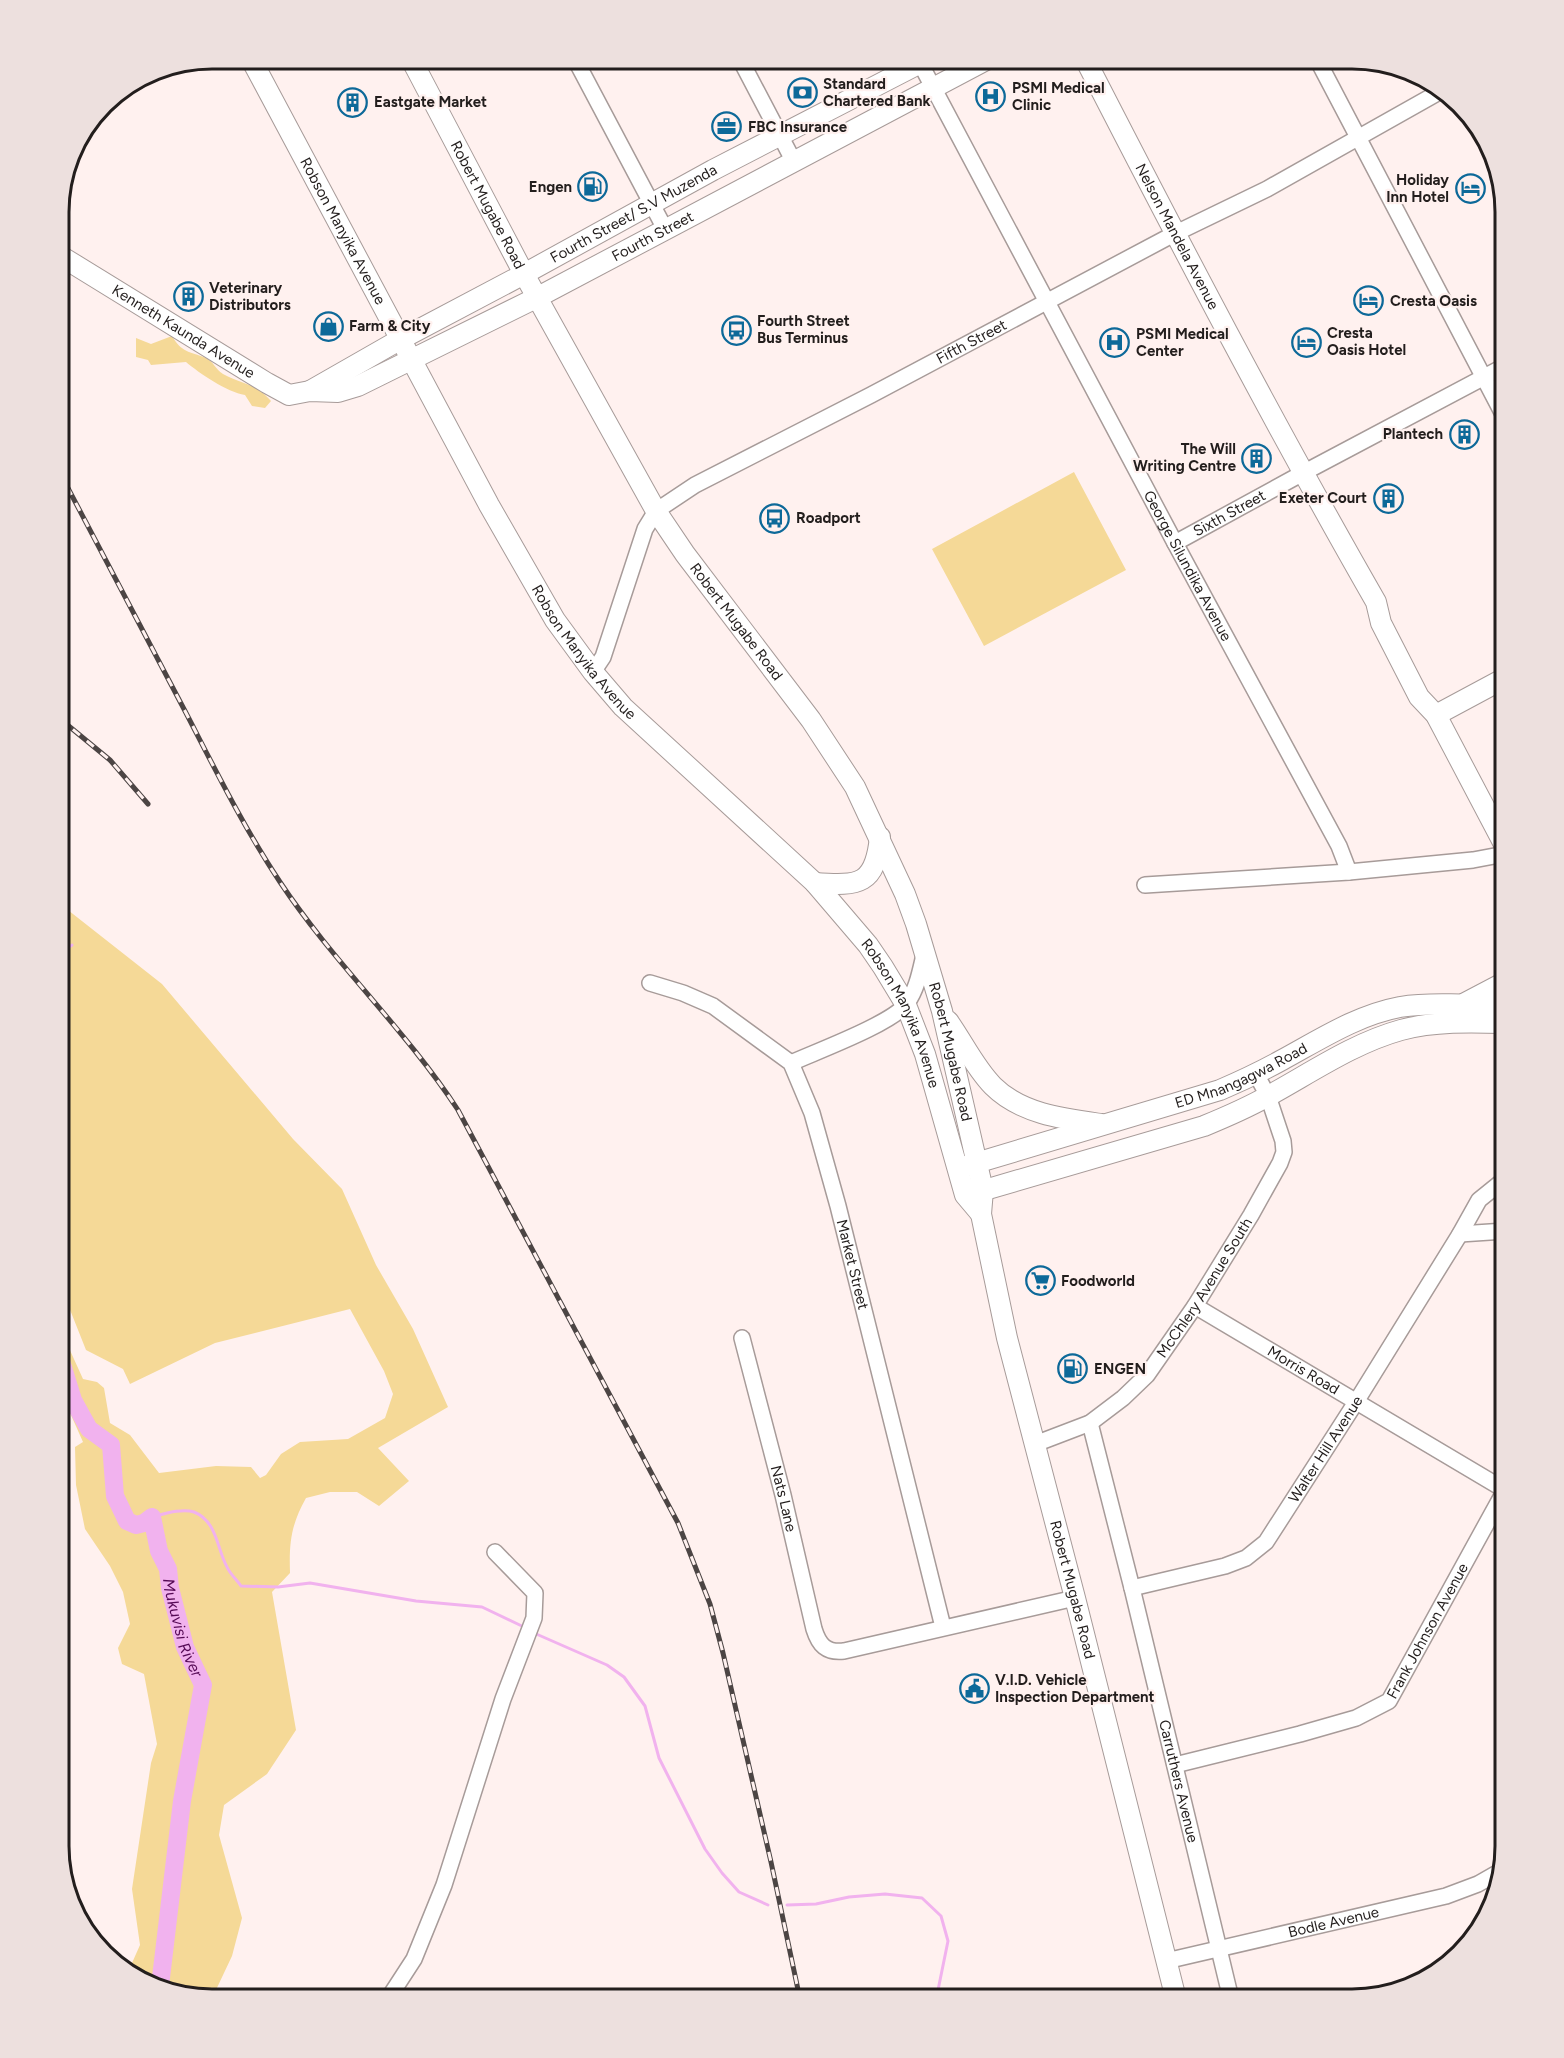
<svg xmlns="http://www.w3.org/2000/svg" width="1564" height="2058" font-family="Figtree,sans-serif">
	<rect width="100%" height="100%" fill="#fff1ef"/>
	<!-- green -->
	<path fill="#f5d997" d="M 172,336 C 182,353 189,351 206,358 C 213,361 216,370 223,374 C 243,385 254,382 271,401 L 265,408 L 252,406 L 245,395 C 227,392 199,373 186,362 L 151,365 L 148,360 L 136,357 L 136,338 L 151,344 Z
		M 1074,472 L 1126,570 L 984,646 L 932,549 Z
		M 59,903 L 162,984 L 293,1139 L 342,1189 L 376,1265 L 413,1329 L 448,1407 L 378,1448 L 409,1481 L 379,1506 L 357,1492 L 330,1492 L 306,1498 C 291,1525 289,1542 290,1573 L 272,1592 L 296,1730 L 267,1774 L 224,1805 L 219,1835 L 242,1918 L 232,1956 L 215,1992 L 214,1999 L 135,1979 L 128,1972 L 140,1945 L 132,1889 L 151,1763 L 157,1744 L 144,1674 L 122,1664 L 118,1648 L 130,1624 L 123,1592 L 110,1566 L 85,1529 L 76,1485 L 75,1447 L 83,1442 L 59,1388 L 59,1326 L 83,1379 L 97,1382 L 104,1388 L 110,1423 L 130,1435 L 159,1473 L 216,1466 L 251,1467 L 260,1478 L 266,1475 L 281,1454 L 300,1442 L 348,1439 L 385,1418 L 393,1394 L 384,1371 L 350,1309 L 215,1343 L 130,1384 L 123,1369 L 86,1350 L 59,1282 Z"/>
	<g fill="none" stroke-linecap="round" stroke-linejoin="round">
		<!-- stream -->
		<path stroke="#f1b2ee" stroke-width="3" d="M 59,954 L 72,945
			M 152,1517 C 164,1514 182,1508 194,1512 C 217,1521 217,1549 227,1567 C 230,1574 237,1580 241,1586 L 278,1587 L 310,1583 L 416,1601 L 482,1607 L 526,1628
			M 534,1633 L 607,1665 L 624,1677 L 645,1706 L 659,1758 L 705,1849 L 722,1873 L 739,1892 L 768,1905
			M 787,1905 L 816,1904 L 849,1897 L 885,1894 L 922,1898 L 941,1916 L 948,1941 L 937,1995 L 938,1999"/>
		<!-- river -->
		<path stroke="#f1b2ee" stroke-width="18" id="s1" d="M 59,1355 L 73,1400 L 89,1429 L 111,1445 L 115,1496 L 127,1521 L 136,1525 L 144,1523 L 152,1517 L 159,1551 L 168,1569 L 170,1588 L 185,1647 L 203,1685 L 182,1801 L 160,1986"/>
		<defs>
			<g id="minor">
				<path d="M 575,59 L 665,229"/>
				<path d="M 740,59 L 794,162"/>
				<path id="s2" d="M 918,59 L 1175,543 L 1339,846 L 1349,872 L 1473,860 L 1505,854"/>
				<path d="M 1317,59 L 1505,418"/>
				<path id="s3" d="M 1175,543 L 1303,473 L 1505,366"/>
				<path id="s4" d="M 593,672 L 603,657 L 645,529 L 656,511 L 695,485 L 871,395 L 1174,234 L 1267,189 L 1441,91"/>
				<path d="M 1145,885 L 1349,872"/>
				<path id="s5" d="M 650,983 L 683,993 L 713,1006 L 791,1063 L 812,1113 L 838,1206 L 943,1627"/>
				<path d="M 791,1063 C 815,1052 894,1023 907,1003 C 917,989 920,972 924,955"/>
				<path d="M 1460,1234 L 1505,1231"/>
				<path id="s6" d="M 1195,1306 L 1505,1490"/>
				<path id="s7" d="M 742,1338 L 783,1495 L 814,1629 C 819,1645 826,1653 844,1651 L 1075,1598"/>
				<path id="s8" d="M 1090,1423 L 1132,1588 L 1231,1999"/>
				<path id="s9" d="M 1035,1444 L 1090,1423 L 1123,1398 L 1147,1375 L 1195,1306 L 1251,1215 L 1280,1163 L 1284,1152 L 1283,1141 L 1268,1096 L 1256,1074"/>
				<path id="s10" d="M 1132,1588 L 1225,1566 L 1246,1558 L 1266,1542 L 1356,1402 L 1460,1234 L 1479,1200 L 1505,1179"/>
				<path id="s11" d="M 1175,1765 L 1300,1734 L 1356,1718 L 1389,1701 L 1505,1490"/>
				<path id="s12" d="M 1166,1961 L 1446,1896 L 1478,1884 L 1499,1872"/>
				<path d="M 388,1999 L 414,1959 L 444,1885 L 503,1699 L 534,1618 L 535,1593 L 495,1552"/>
			</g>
			<g id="major">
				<path id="s13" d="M 251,59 L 489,505 L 555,620 L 593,672 L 623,707 L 815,883 L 868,945 L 883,967 L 906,1005 L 925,1054 L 965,1195 L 981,1214"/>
				<path id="s14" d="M 411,59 L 524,274 L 656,511 L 685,554 L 811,720 L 855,787 L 905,894 L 916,924 L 942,1011 L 983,1190 L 981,1214 L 1007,1338 L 1075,1598 L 1176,1999"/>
				<path id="s15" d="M 1085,59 C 1179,242 1274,424 1376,602 L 1381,623 L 1419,697 L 1436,715 L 1505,846"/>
				<path id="s16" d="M 59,255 L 267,383 L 289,395 L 310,391 L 338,392 L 358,386 L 538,297 L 988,59"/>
				<path id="s17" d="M 310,391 L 401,339 L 524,274 L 713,170 L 928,59"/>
				<path d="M 1436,715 L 1505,678"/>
				<path d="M 815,883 C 860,886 875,885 880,837"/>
				<path d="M 1465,1003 L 1505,982"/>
				<path d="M 948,1021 C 963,1042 975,1068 993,1086 C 1021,1114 1064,1119 1101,1124"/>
				<path id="s18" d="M 966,1166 L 1220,1090 C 1241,1081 1262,1071 1282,1060 C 1319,1040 1357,1015 1400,1007 C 1431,1002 1474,1005 1505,1007"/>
				<path d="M 971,1194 L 1204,1126 C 1226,1117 1249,1107 1270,1095 C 1312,1072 1354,1043 1401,1030 C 1434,1021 1471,1022 1505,1023"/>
			</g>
		</defs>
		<!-- minor casing -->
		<use href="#minor" stroke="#a79b99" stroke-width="18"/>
		<!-- major casing -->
		<use href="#major" stroke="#a79b99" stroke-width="22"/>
		<!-- minor -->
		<use href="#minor" stroke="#fff" stroke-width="15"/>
		<!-- major -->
		<use href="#major" stroke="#fff" stroke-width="20"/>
		<defs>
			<path id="rail" d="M 59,471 C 101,551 143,631 185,711 C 215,769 244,828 280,882 C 333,962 405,1029 458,1110 L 678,1523 L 710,1604 L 723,1653 L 771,1862 L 800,1999
				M 59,718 L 110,760 L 148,804"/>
		</defs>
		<!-- rail casing -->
		<use href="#rail" stroke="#4c4544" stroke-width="5"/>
		<!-- rail -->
		<use href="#rail" stroke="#fff1ef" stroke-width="3" stroke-dasharray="9" stroke-linecap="butt"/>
	</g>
	<!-- icons -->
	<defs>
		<symbol id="bank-ring" viewBox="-11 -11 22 22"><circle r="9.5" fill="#fff1ef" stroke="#0d6999" stroke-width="1.5"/><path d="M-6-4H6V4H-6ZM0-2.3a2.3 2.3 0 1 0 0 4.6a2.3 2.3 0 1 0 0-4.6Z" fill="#0d6999"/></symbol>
		<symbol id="hospital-ring" viewBox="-11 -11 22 22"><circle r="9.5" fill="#fff1ef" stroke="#0d6999" stroke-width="1.5"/><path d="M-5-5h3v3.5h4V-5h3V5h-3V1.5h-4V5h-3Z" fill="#0d6999"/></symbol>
		<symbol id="building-ring" viewBox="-11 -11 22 22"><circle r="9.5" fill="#fff1ef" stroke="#0d6999" stroke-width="1.5"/><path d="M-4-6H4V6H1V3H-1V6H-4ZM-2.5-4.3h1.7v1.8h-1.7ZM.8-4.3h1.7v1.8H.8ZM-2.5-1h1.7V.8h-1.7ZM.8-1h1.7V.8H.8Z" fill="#0d6999"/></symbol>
		<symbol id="office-ring" viewBox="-11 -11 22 22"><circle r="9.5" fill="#fff1ef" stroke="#0d6999" stroke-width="1.5"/><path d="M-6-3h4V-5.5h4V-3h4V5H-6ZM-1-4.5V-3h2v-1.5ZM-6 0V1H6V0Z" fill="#0d6999"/></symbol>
		<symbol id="fuel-ring" viewBox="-11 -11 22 22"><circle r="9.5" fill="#fff1ef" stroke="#0d6999" stroke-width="1.5"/><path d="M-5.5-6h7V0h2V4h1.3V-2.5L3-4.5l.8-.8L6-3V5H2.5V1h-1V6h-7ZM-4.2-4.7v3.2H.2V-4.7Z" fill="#0d6999"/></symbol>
		<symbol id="hotel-ring" viewBox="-11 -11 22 22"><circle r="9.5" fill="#fff1ef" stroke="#0d6999" stroke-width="1.5"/><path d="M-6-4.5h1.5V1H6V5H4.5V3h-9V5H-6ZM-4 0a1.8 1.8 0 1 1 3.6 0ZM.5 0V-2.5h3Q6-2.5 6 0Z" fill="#0d6999"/></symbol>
		<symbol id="shop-ring" viewBox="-11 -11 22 22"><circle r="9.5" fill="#fff1ef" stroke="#0d6999" stroke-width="1.5"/><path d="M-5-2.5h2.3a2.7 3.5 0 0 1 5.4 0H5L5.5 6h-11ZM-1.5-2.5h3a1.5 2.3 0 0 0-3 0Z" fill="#0d6999"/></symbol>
		<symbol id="bus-ring" viewBox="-11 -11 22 22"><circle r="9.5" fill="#fff1ef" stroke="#0d6999" stroke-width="1.5"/><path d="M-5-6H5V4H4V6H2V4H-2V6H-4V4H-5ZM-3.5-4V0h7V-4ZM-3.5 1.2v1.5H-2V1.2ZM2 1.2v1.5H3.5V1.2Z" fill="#0d6999"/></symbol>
		<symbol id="supermarket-ring" viewBox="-11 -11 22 22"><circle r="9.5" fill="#fff1ef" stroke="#0d6999" stroke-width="1.5"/><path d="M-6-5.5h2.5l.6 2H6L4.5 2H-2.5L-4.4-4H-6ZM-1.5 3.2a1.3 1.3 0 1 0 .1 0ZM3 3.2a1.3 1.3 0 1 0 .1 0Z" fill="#0d6999"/></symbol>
		<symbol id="civic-ring" viewBox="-11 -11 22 22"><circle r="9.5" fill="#fff1ef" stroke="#0d6999" stroke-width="1.5"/><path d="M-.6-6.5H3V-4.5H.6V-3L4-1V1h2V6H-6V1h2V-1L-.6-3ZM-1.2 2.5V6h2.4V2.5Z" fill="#0d6999"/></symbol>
	</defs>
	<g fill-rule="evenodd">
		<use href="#bank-ring" x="786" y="76" width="33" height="33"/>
		<use href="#hospital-ring" x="974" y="80" width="33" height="33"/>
		<use href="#building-ring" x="336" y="86" width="33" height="33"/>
		<use href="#office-ring" x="710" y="110" width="33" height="33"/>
		<use href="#fuel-ring" x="576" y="170" width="33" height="33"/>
		<use href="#hotel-ring" x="1454" y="172" width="33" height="33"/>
		<use href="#building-ring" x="172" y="280" width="33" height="33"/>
		<use href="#hotel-ring" x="1352" y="284" width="33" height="33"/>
		<use href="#shop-ring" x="312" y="310" width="33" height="33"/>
		<use href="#bus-ring" x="720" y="314" width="33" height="33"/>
		<use href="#hotel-ring" x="1290" y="326" width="33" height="33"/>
		<use href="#hospital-ring" x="1098" y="326" width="33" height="33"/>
		<use href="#building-ring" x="1448" y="418" width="33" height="33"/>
		<use href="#building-ring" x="1240" y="442" width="33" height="33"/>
		<use href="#building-ring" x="1372" y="482" width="33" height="33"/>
		<use href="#bus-ring" x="758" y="502" width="33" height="33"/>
		<use href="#supermarket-ring" x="1024" y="1264" width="33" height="33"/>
		<use href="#fuel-ring" x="1056" y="1352" width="33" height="33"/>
		<use href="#civic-ring" x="958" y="1672" width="33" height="33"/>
	</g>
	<g text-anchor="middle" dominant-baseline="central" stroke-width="4.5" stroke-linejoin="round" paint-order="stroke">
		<!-- poi labels -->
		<g font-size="15" font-weight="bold" fill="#231e1d" stroke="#fff1ef" text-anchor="start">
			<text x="823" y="84">Standard<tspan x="823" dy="17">Chartered Bank</tspan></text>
			<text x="1012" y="88">PSMI Medical<tspan x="1012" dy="17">Clinic</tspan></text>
			<text x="374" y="102">Eastgate Market</text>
			<text x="748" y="127">FBC Insurance</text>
			<text x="1449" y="180" text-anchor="end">Holiday<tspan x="1449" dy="17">Inn Hotel</tspan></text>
			<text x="572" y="187" text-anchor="end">Engen</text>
			<text x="209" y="288">Veterinary<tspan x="209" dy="17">Distributors</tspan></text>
			<text x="1390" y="301">Cresta Oasis</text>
			<text x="757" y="321">Fourth Street<tspan x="757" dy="17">Bus Terminus</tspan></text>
			<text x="349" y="326">Farm &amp; City</text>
			<text x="1327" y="333">Cresta<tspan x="1327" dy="17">Oasis Hotel</tspan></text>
			<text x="1136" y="334">PSMI Medical<tspan x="1136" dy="17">Center</tspan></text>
			<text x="1443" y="434" text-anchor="end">Plantech</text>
			<text x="1236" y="449" text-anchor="end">The Will<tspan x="1236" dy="17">Writing Centre</tspan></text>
			<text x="1367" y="498" text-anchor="end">Exeter Court</text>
			<text x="796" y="518">Roadport</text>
			<text x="1061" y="1281">Foodworld</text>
			<text x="1094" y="1369">ENGEN</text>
			<text x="995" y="1680">V.I.D. Vehicle<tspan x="995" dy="17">Inspection Department</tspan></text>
		</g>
		<!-- street labels -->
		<g font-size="15" fill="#231e1d" stroke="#fff1ef">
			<text stroke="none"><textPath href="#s14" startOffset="165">Robert Mugabe Road</textPath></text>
			<text stroke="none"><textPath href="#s17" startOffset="369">Fourth Street/ S.V Muzenda</textPath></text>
			<text stroke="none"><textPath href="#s13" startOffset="195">Robson Manyika Avenue</textPath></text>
			<text stroke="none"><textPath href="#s16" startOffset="670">Fourth Street</textPath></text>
			<text stroke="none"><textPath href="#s15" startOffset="200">Nelson Mandela Avenue</textPath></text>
			<text stroke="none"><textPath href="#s16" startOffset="146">Kenneth Kaunda Avenue</textPath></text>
			<text stroke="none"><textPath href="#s4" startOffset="532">Fifth Street</textPath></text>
			<text stroke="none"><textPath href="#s3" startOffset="62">Sixth Street</textPath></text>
			<text stroke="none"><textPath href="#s2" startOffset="574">George Silundika Avenue</textPath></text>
			<text stroke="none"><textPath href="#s14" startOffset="651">Robert Mugabe Road</textPath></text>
			<text stroke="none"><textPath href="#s13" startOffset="681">Robson Manyika Avenue</textPath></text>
			<text stroke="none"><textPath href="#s13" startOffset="1167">Robson Manyika Avenue</textPath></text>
			<text stroke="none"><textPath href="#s14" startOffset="1137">Robert Mugabe Road</textPath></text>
			<text stroke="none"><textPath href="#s18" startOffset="290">ED Mnangagwa Road</textPath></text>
			<text stroke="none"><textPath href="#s5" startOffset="375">Market Street</textPath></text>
			<text stroke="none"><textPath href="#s9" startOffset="238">McChlery Avenue South</textPath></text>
			<text stroke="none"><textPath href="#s6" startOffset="126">Morris Road</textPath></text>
			<text stroke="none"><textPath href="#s10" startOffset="254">Walter Hill Avenue</textPath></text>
			<text stroke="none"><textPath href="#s7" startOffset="166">Nats Lane</textPath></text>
			<text stroke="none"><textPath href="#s14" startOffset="1690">Robert Mugabe Road</textPath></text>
			<text stroke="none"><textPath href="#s11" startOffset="304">Frank Johnson Avenue</textPath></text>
			<text stroke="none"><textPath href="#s8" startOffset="369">Carruthers Avenue</textPath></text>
			<text stroke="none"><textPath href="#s12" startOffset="172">Bodle Avenue</textPath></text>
		</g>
		<!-- water labels -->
		<g font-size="16" font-style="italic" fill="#550a55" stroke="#fff1ef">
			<text stroke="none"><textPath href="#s1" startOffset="330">Mukuvisi River</textPath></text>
		</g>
	</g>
	<!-- crop -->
	<path d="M0 0H1564V2058H0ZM212 69H1352A143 143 0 0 1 1495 212V1846A143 143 0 0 1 1352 1989H212A143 143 0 0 1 69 1846V212A143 143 0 0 1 212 69Z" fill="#ede0de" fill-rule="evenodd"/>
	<path fill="none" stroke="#231e1d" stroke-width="3" d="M212 69H1352A143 143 0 0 1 1495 212V1846A143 143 0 0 1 1352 1989H212A143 143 0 0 1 69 1846V212A143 143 0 0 1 212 69Z"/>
</svg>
